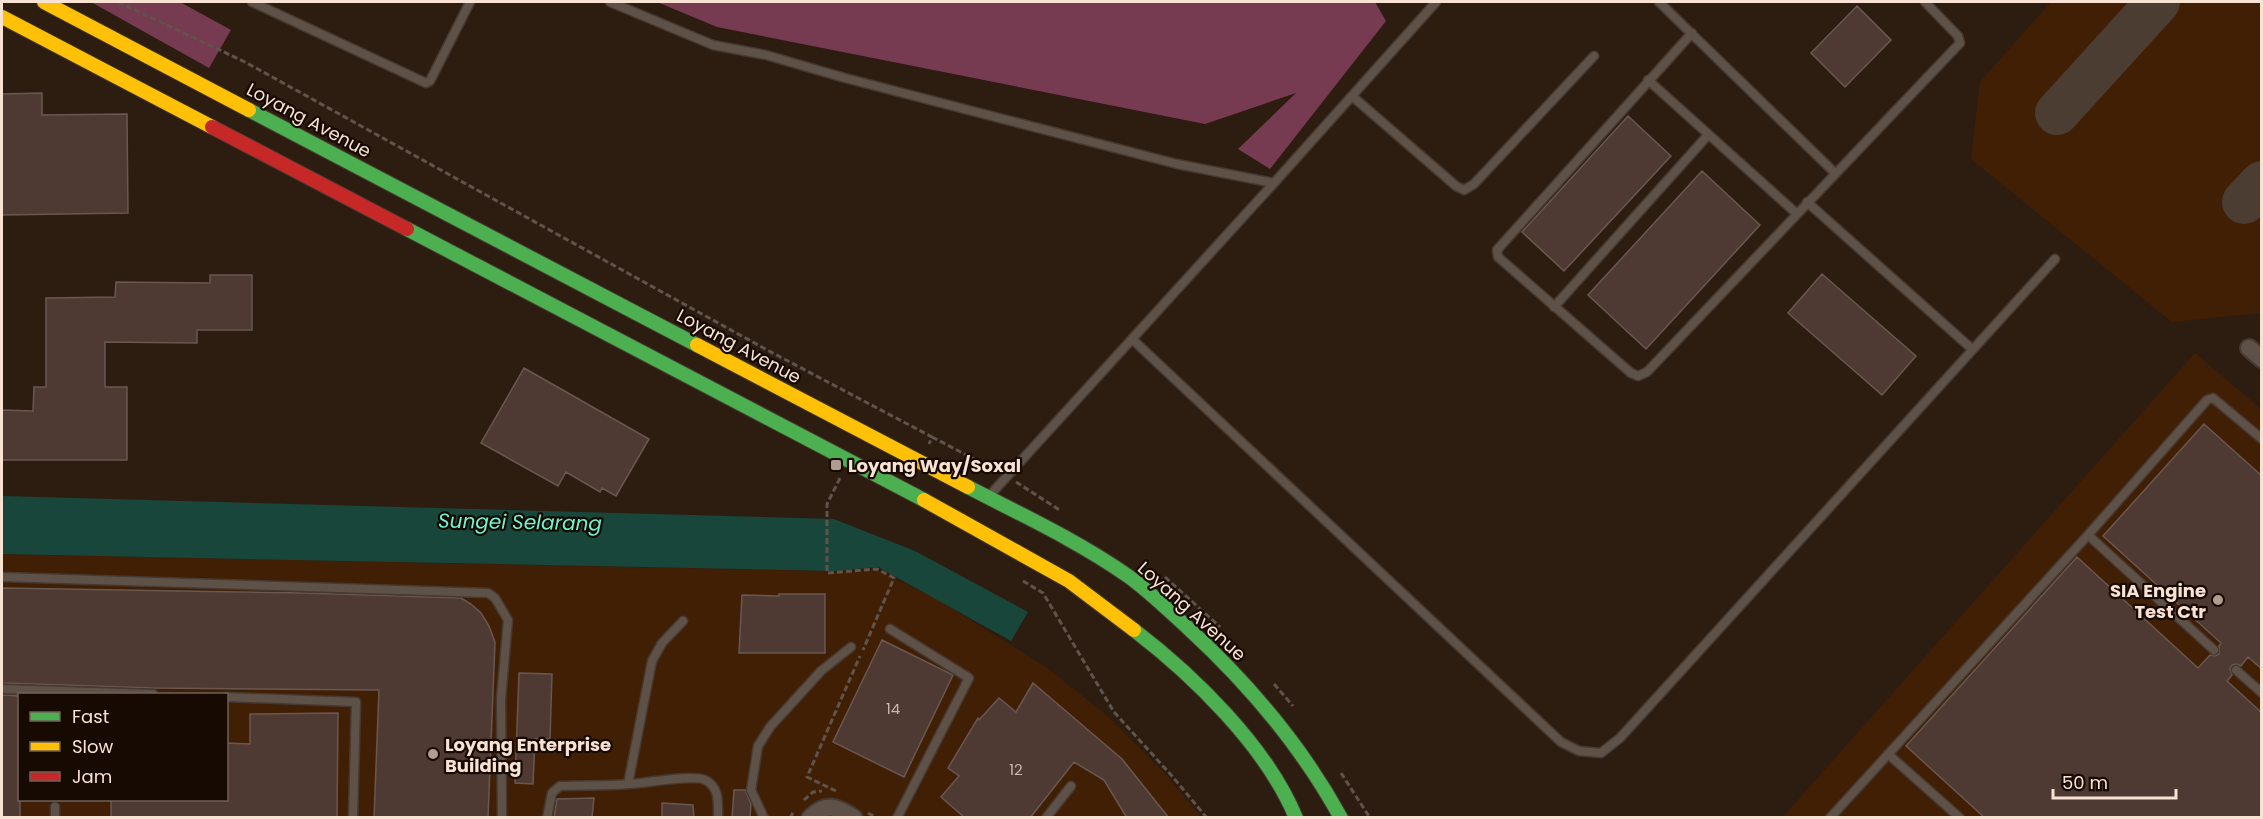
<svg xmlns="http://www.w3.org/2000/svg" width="2263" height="819" font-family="Poppins,sans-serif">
	<rect width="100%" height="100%" fill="#2d1d11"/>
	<!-- built -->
	<path fill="#411f04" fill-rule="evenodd" d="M 2051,2 L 2261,2 L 2261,313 L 2172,322 L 1971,159 L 1980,82 Z
		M 2195,353 L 2261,409 L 2261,817 L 1782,818 Z
		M 2,554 L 827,571 L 827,573 L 877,570 L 935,598 L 1046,667 L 1110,718 L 1168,777 L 1201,817 L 2,818 ZM 20,694 L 226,694 L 226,800 L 20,800 Z"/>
	<!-- forest -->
	<path fill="#763a51" d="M 91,2 L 180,2 L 231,30 L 209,68 Z
		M 657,2 L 1375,2 L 1386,21 L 1270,169 L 1238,149 L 1296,93 L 1205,124 L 717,27 Z"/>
	<!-- water -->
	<path fill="#19463a" d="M 2,496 L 834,519 L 915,551 L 1028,612 L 1011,641 L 878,567 L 835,571 L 2,554 Z"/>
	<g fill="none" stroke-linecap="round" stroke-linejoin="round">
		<!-- taxiway -->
		<path stroke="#4b3d32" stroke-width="44" d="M 2057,113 L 2158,2
			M 2244,202 L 2262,183"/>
	</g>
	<!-- building -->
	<path fill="#4e3a32" stroke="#685851" stroke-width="1.5" d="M 1857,6 L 1891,40 L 1845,87 L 1811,53 Z
		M 42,93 L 42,115 L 127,114 L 128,213 L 2,215 L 2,94 Z
		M 1628,116 L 1671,156 L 1564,271 L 1522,232 Z
		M 1702,171 L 1760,225 L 1646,349 L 1588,295 Z
		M 1822,274 L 1916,356 L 1882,395 L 1788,313 Z
		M 210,275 L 252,275 L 252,330 L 197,330 L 197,343 L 105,342 L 105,387 L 127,387 L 127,460 L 2,460 L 2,410 L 33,411 L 34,387 L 46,387 L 46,298 L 115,297 L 116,282 L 210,283 Z
		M 524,368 L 649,439 L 616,496 L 602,488 L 600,492 L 566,472 L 558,486 L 481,443 Z
		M 2204,424 L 2262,476 L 2262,669 L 2248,657 L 2241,666 L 2237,664 L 2232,665 L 2230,669 L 2232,675 L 2227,681 L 2262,713 L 2262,818 L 1985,818 L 1906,746 L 2077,557 L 2198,668 L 2210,655 L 2215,656 L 2219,654 L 2219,646 L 2221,643 L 2103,536 Z
		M 2,588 L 304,593 L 461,598 L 471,604 L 481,613 L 489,626 L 495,642 L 488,818 L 374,818 L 379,690 L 153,688 L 2,683 Z
		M 779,594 L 825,594 L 825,653 L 739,653 L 742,595 L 779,596 Z
		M 882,640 L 953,675 L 904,777 L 833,742 Z
		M 519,673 L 552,674 L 550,739 L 535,739 L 533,784 L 515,783 Z
		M 1033,683 L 1122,759 L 1169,818 L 1127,818 L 1104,780 L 1074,762 L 1030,818 L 965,818 L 941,797 L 959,776 L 948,768 L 978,718 L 979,720 L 999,698 L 1016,712 Z
		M 2,695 L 20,696 L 20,818 L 2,818 Z
		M 338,713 L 337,818 L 111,818 L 111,800 L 226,800 L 226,743 L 250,744 L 250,714 Z
		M 734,790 L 745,790 L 751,804 L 750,818 L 732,818 Z
		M 594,798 L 592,818 L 554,818 L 557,799 Z
		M 662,803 L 693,805 L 694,818 L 662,818 Z"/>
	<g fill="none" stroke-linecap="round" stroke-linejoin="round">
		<defs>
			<path id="lane" d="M 252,2 L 426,83 L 430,81 L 470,2
				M 610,2 L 713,45 L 766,55 L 845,78 L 1177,164 L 1274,183
				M 1659,2 L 1835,173
				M 1692,33 L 1497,250 L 1498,257 L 1631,373 L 1638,376 L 1647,372 L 1960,43 L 1958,36 L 1925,2
				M 1648,80 L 1796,213
				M 1352,96 L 1456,186 L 1464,190 L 1474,184 L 1594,56
				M 1807,202 L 1972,349
				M 1554,307 L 1708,135
				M 1132,339 L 1561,742 L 1579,751 L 1601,753 L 1620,738 L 2055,259
				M 990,495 L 1274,183 L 1436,2
				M 2088,535 L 2214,650
				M 2,577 L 488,593 L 495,598 L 508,620 L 501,699 L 502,818
				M 890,629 L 969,678 L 897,818
				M 2236,670 L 2262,693
				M 2,689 L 153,694
				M 226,697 L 356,702 L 353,818
				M 1888,754 L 1960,818
				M 628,784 L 652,661 L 662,643 L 683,621
				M 55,818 L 55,807
				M 547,818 L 552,793 L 560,786 C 583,785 607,786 630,784 C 647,783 692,774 705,780 C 720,787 718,804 718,818
				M 764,818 L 751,790 L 758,746 L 770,727 L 821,671 L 851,647
				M 1046,818 L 1071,786
				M 1830,818 L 2088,535 L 2207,400 L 2213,398 L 2262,439"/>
			<path id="street" d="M 2249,348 L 2262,359
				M 810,818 C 826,802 836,806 854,818"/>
			<path id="fast" d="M 249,110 L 697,345
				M 407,229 L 924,500
				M 968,487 C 1022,515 1078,541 1128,576 C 1149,591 1168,610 1187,627 C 1248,683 1301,745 1341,818
				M 1134,630 C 1194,676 1267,747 1296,818"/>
			<path id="slow" d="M 44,2 L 249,110
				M 2,17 L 212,127
				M 697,345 L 968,487
				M 924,500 L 1069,581 L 1134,630"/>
			<path id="jam" d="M 212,127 L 407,229"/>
		</defs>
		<!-- lane casing -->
		<use href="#lane" stroke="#463931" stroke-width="11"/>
		<!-- street casing -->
		<use href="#street" stroke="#463931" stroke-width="20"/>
		<!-- fast casing -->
		<use href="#fast" stroke="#463931" stroke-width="16"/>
		<!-- slow casing -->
		<use href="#slow" stroke="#463931" stroke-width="16"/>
		<!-- jam casing -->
		<use href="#jam" stroke="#463931" stroke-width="16"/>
		<!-- path -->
		<path stroke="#5f534c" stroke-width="3" stroke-dasharray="6 3" stroke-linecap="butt" d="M 118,2 L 245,62 L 769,351 L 932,437 L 929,444
			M 932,437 L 997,471
			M 840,478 L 827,504 L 827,573 L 877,569 L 894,578 L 863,650
			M 1016,482 L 1061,511
			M 1165,577 L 1220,627
			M 1023,581 L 1043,593 L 1114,712 L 1172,776 L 1207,818
			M 1274,684 L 1293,706
			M 1341,773 L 1370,818
			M 836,791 L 807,777 L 860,656
			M 804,800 L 813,792 L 822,791
			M 868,813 L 877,818
			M 790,818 L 794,811"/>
		<!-- lane -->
		<use href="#lane" stroke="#5e5248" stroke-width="8"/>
		<!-- street -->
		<use href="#street" stroke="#5e5248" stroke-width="16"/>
		<!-- fast -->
		<use href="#fast" stroke="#4caf50" stroke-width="14"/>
		<!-- slow -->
		<use href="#slow" stroke="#ffc107" stroke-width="14"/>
		<!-- jam -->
		<use href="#jam" stroke="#c62828" stroke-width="14"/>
	</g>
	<!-- markers -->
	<g fill="#b09d90" stroke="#170a03" stroke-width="2">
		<rect x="830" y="459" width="12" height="12" rx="3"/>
		<circle cx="2218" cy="600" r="6"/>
		<circle cx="433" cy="754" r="6"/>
	</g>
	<g text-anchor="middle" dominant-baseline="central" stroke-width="4.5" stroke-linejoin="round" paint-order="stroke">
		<!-- number labels -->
		<g font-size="15" fill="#cdb8ac">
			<text x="893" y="708">14</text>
			<text x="1016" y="769">12</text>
		</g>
		<!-- street labels -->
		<g font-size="18" fill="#f7e2d4" stroke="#170a03">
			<text transform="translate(309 120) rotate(28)">Loyang Avenue</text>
			<text transform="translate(739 346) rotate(28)">Loyang Avenue</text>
			<text transform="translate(1192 611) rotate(42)">Loyang Avenue</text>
		</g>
		<!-- poi labels -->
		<g font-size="18" font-weight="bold" fill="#f7e2d4" stroke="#170a03" text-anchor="start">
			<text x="848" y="465">Loyang Way/Soxal</text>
			<text x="2206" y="590" text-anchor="end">SIA Engine<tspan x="2206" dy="21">Test Ctr</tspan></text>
			<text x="445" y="744">Loyang Enterprise<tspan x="445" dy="21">Building</tspan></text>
		</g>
		<!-- water labels -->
		<g font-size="20" font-style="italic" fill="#71f4d4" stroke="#170a03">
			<text transform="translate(520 522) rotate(1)">Sungei Selarang</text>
		</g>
	</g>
	<!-- border -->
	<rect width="2263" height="819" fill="none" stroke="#f7e2d4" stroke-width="6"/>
	<!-- legend -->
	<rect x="18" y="693" width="210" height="108" fill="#170a03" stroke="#716057" stroke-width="1.5"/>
	<rect x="30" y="712" width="30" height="9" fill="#4caf50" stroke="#716057" stroke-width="1.5"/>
	<text x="72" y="723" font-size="18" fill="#f7e2d4">Fast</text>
	<rect x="30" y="742" width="30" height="9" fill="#ffc107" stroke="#716057" stroke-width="1.5"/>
	<text x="72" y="753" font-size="18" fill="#f7e2d4">Slow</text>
	<rect x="30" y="772" width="30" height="9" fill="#c62828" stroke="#716057" stroke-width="1.5"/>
	<text x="72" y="783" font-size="18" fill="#f7e2d4">Jam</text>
	<!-- scale -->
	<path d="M2053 789v9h123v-9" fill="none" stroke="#f7e2d4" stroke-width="3"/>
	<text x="2062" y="789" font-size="18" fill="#f7e2d4" stroke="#170a03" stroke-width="4.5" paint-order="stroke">50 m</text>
</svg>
